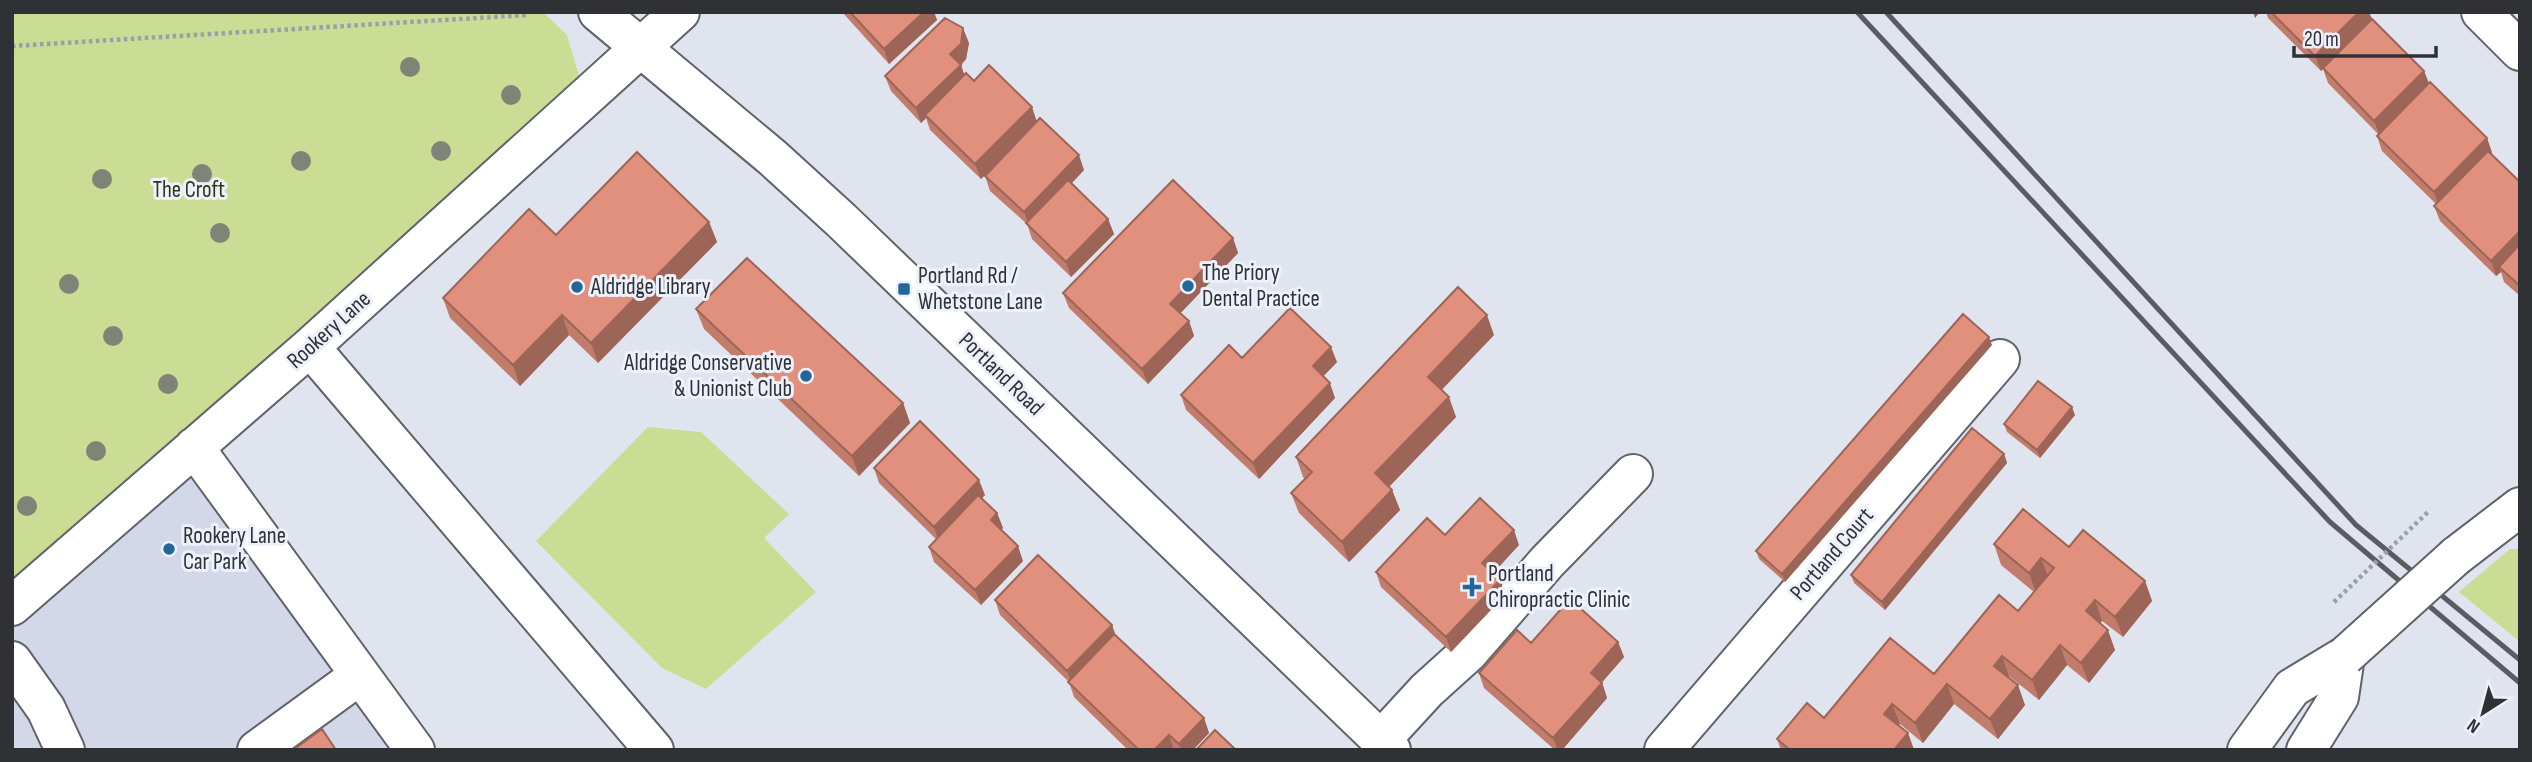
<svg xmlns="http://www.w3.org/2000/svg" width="2532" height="762" font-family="'Sofia Sans Condensed',sans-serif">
	<rect width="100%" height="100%" fill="#e0e4ee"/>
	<!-- built -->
	<path fill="#d2d8e8" d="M 175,443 L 394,750 L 12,750 L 12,581 Z"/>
	<!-- green -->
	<path fill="#cbdd94" d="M 12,12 L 543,12 L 567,35 L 580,79 L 175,443 L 12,581 Z
		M 648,427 L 701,432 L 789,514 L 764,538 L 816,592 L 706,689 L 662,668 L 536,541 Z
		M 2510,549 L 2520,549 L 2520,642 L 2459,592 Z"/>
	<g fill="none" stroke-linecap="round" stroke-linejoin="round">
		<defs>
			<path id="minor" d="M 598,12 L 773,158 L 841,220 L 1391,750
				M 2481,12 L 2520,51
				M 310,347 L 654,750
				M 194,447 L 415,750
				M 12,606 L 310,347 L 680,12
				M 12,661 L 46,709 L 65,750
				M 1381,740 L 1427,690 L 1468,653 L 1547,562 L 1633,474
				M 257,750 L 360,675
				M 1664,750 L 2000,359"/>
			<path id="major" d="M 2456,556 L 2520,507
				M 2247,750 L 2292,688 L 2345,656
				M 2306,750 L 2339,697 L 2345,656"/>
		</defs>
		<!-- minor casing -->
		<use href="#minor" stroke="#5f636b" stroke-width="42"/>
		<!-- major casing -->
		<use href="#major" stroke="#5f636b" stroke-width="42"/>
		<!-- path -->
		<path stroke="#9b9fa6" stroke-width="4.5" stroke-dasharray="3.5 3.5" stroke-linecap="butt" d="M 12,46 L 527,15 L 529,12"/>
		<!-- minor -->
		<use href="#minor" stroke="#fff" stroke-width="38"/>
		<!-- major -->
		<use href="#major" stroke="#fff" stroke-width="38"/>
		<!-- rail -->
		<path stroke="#5a5c62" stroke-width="5" d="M 1857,12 L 2330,522 L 2520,683
			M 1886,12 L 2356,525 L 2520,660"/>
		<defs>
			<path id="major-bridge" d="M 2345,656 L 2456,556"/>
		</defs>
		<!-- major-bridge casing -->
		<use href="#major-bridge" stroke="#5f636b" stroke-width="42" stroke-linecap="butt"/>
		<!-- path-bridge -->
		<path stroke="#9b9fa6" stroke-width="4.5" stroke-dasharray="3.5 3.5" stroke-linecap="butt" d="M 2334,602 L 2428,512"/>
		<!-- major-bridge -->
		<use href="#major-bridge" stroke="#fff" stroke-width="38"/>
	</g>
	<!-- trees -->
	<g fill="#7f8477">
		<circle cx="410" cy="67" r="10"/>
		<circle cx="511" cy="95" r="10"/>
		<circle cx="441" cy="151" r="10"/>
		<circle cx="301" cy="161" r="10"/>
		<circle cx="202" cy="174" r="10"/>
		<circle cx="102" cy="179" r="10"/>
		<circle cx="220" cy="233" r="10"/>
		<circle cx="69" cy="284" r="10"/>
		<circle cx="113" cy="336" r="10"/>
		<circle cx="168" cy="384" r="10"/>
		<circle cx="96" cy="451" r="10"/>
		<circle cx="27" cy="506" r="10"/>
	</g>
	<!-- wall -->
	<path fill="#c17c6b" d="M 842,12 L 934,12 L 937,20 L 889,64 Z
		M 2266,12 L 2369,12 L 2372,19 L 2424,71 L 2429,84 L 2487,138 L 2492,153 L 2491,154 L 2520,182 L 2520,296 L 2504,282 L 2501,272 L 2496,276 L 2440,221 L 2434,206 L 2436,204 L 2382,151 L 2377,136 L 2378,134 L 2328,83 L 2323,69 L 2321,71 L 2268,18 Z
		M 969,43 L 966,59 L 961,65 L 964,74 L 1037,121 L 1084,170 L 1072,183 L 1108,219 L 1114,234 L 1071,277 L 1032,239 L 1027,224 L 990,191 L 985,176 L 1010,150 L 981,179 L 930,130 L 926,118 L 921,123 L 891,91 L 885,76 Z
		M 709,222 L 717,242 L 598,363 L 569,335 L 520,386 L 450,318 L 443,298 L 556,235 Z
		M 1233,238 L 1238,253 L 1180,313 L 1189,321 L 1194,336 L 1148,384 L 1069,308 L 1063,293 Z
		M 696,309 L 903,403 L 910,423 L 859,476 L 704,329 Z
		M 1494,335 L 1441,390 L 1456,417 L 1389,487 L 1392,490 L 1400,510 L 1349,562 L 1299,513 L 1291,493 L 1305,479 L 1303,477 L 1296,457 Z
		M 1992,345 L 1785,582 L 1759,559 L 1756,551 Z
		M 1242,358 L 1337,362 L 1323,376 L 1335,398 L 1259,479 L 1186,410 L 1181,395 Z
		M 2075,415 L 2040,458 L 2007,432 L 2004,424 Z
		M 2004,454 L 2007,463 L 1885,610 L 1854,583 L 1851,575 Z
		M 874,468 L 985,495 L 981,499 L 997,513 L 1003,528 L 1001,530 L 1023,561 L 981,605 L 934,562 L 929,547 L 936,539 L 879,483 Z
		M 1445,535 L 1519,545 L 1492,573 L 1505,595 L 1451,652 L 1381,587 L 1376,572 Z
		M 1994,544 L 2069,547 L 2145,581 L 2152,601 L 2123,637 L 2102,621 L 2100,623 L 2115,650 L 2089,683 L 2067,665 L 2039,700 L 2009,676 L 2025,705 L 1998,739 L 1954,704 L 1923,743 L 1900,724 L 1898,726 L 1908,733 L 1914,750 L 1781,750 L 1777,739 L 1824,718 L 1934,674 L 2018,611 L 2034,592 L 2001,565 Z
		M 995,600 L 1112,625 L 1115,634 L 1204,718 L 1209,733 L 1193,750 L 1128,750 L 1074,697 L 1069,682 L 1000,615 Z
		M 1618,642 L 1624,657 L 1602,682 L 1607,698 L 1562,750 L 1555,750 L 1484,688 L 1479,673 L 1531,643 Z"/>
	<!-- shaded-wall -->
	<path fill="#9d6557" d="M 924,12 L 934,12 L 937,20 L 889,64 L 884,49 Z
		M 2253,12 L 2260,12 L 2255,18 Z
		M 2359,12 L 2369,12 L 2372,20 L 2321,71 L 2315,56 Z
		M 963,28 L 969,43 L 966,59 L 961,65 L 966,80 L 925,115 L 926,118 L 921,123 L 916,108 L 950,54 Z
		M 2424,71 L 2430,86 L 2380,136 L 2374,121 Z
		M 1032,107 L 1037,122 L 981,179 L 975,164 Z
		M 2487,138 L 2492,153 L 2439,207 L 2434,192 Z
		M 1079,155 L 1084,170 L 1030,227 L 1024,212 Z
		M 1108,219 L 1114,234 L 1071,277 L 1066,262 Z
		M 709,222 L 717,242 L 598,363 L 591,343 Z
		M 2520,231 L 2520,252 L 2499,267 L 2501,272 L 2496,276 L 2491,261 Z
		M 1233,238 L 1238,253 L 1175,319 L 1170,304 Z
		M 562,315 L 569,335 L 520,386 L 513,365 Z
		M 1487,315 L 1494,335 L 1435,397 L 1428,377 Z
		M 1189,321 L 1194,336 L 1148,384 L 1142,369 Z
		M 1989,337 L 1992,345 L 1785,582 L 1782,574 Z
		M 1331,347 L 1337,362 L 1318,382 L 1313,366 Z
		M 1330,383 L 1335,398 L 1259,479 L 1253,463 Z
		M 1449,397 L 1456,417 L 1383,493 L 1375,473 Z
		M 903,403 L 910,423 L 859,476 L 852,456 Z
		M 2072,407 L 2075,415 L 2040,458 L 2037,450 Z
		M 2004,454 L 2007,463 L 1885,610 L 1882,602 Z
		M 979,480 L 985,495 L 939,542 L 934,527 Z
		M 1392,490 L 1400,510 L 1349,562 L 1342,542 Z
		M 997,513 L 1003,528 L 997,535 L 991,520 Z
		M 1514,530 L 1519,545 L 1488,579 L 1482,563 Z
		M 1018,546 L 1023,561 L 981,605 L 975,590 Z
		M 2041,558 L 2049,579 L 2036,593 L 2029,573 Z
		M 1500,580 L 1505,595 L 1451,652 L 1446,637 Z
		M 2145,581 L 2152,601 L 2123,637 L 2115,617 Z
		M 2095,600 L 2102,621 L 2093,631 L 2086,611 Z
		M 1112,625 L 1117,640 L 1073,686 L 1067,671 Z
		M 2108,630 L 2115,650 L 2089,683 L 2081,663 Z
		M 1618,642 L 1624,657 L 1597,688 L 1591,673 Z
		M 2060,645 L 2067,665 L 2039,700 L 2032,680 Z
		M 2002,656 L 2009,676 L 2002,686 L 1994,666 Z
		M 1602,683 L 1607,698 L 1562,750 L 1558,750 L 1553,738 Z
		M 1947,684 L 1954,704 L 1923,743 L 1915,723 Z
		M 2018,685 L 2025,705 L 1998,739 L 1990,719 Z
		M 1892,704 L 1900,724 L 1891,734 L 1884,714 Z
		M 1204,718 L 1209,733 L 1193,750 L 1181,750 L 1179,744 Z
		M 1908,733 L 1914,750 L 1894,750 Z
		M 1169,735 L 1174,750 L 1154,750 Z"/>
	<!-- building -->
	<path fill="#e0907c" stroke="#9d6557" stroke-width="2" d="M 850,12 L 924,12 L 884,49 Z
		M 2271,12 L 2359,12 L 2315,56 Z
		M 945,18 L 963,28 L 961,44 L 950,54 L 961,65 L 916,108 L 885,76 Z
		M 2372,19 L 2424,71 L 2374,121 L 2323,68 Z
		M 989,65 L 1032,107 L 975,164 L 925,115 L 966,73 L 974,81 Z
		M 2430,82 L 2487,138 L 2434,192 L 2377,136 Z
		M 1040,118 L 1079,155 L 1024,212 L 985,176 Z
		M 2488,151 L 2520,182 L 2520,231 L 2491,261 L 2434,206 Z
		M 637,152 L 709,222 L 591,343 L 562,315 L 513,365 L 443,298 L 529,209 L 556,235 Z
		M 1068,180 L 1108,219 L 1066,262 L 1026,223 Z
		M 1173,180 L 1233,238 L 1170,304 L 1189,321 L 1142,369 L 1063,293 Z
		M 2520,244 L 2520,286 L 2499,267 Z
		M 747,258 L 903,403 L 852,456 L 696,309 Z
		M 1458,287 L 1487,315 L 1428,377 L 1449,397 L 1375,473 L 1392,490 L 1342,542 L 1291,493 L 1312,472 L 1296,457 Z
		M 1290,308 L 1331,347 L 1313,366 L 1330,383 L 1253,463 L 1181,395 L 1229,345 L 1242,358 Z
		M 1963,314 L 1989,337 L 1782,574 L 1756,551 Z
		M 2038,381 L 2072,407 L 2037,450 L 2004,424 Z
		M 920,421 L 979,480 L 934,527 L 874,468 Z
		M 1972,428 L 2004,454 L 1882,602 L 1851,575 Z
		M 978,495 L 997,513 L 991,520 L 1018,546 L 975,590 L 929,547 Z
		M 1480,498 L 1514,530 L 1482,563 L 1500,580 L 1446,637 L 1376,572 L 1427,518 L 1445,535 Z
		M 2023,509 L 2069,547 L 2083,530 L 2145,581 L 2115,617 L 2095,600 L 2086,611 L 2108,630 L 2081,663 L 2060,645 L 2032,680 L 2002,656 L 1994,666 L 2018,685 L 1990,719 L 1947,684 L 1915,723 L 1892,704 L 1884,714 L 1908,733 L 1894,750 L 1790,750 L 1777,739 L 1807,703 L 1824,718 L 1890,638 L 1934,674 L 1999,595 L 2018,611 L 2054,568 L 2041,558 L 2029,573 L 1994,544 Z
		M 1038,555 L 1112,625 L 1067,671 L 995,600 Z
		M 1570,599 L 1618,642 L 1591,673 L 1602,683 L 1553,738 L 1479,673 L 1517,630 L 1531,643 Z
		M 1114,634 L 1204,718 L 1179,744 L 1169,735 L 1154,750 L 1139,750 L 1068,682 Z
		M 322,729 L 336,750 L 293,750 Z
		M 1215,730 L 1236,750 L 1196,750 Z"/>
	<!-- markers -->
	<g fill="#23669c" stroke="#edf1fb" stroke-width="2.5">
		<circle cx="1188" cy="286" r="7"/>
		<circle cx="577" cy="287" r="7"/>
		<rect x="897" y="282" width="14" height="14" rx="3.5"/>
		<circle cx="806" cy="376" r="7"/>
		<circle cx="169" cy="549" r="7"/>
		<path d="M1468.5 576.5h7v7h7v7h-7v7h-7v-7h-7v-7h7z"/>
	</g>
	<g text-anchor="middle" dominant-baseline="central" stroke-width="6" stroke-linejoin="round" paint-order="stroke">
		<!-- park labels -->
		<g font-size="23" fill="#2f3615" stroke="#edf1fb">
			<text x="189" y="190">The Croft</text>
		</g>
		<!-- poi labels -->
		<g font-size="23" fill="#2f3135" stroke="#edf1fb" text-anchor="start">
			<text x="1202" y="273">The Priory<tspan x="1202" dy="26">Dental Practice</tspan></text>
			<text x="918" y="276">Portland Rd /<tspan x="918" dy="26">Whetstone Lane</tspan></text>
			<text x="591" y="287">Aldridge Library</text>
			<text x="792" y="363" text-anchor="end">Aldridge Conservative<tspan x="792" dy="26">&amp; Unionist Club</tspan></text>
			<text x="183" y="536">Rookery Lane<tspan x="183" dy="26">Car Park</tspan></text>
			<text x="1488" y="574">Portland<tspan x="1488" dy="26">Chiropractic Clinic</tspan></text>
		</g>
		<!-- street labels -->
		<g font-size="23" fill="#2f3135" stroke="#edf1fb">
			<text transform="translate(329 330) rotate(-42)">Rookery Lane</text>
			<text transform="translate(1001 374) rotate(44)">Portland Road</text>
			<text transform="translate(1832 554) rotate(-49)">Portland Court</text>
		</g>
	</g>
	<!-- border -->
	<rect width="2532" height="762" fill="none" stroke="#2f3135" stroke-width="28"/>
	<!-- north arrow -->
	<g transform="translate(2483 713) rotate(216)" stroke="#edf1fb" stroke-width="5" paint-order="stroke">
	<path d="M0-5L12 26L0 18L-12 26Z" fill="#2f3135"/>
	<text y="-10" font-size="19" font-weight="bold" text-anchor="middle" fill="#2f3135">N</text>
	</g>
	<!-- scale -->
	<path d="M2294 46v10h142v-10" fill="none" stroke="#2f3135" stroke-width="3.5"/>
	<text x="2304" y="46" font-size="21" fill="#2f3135" stroke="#edf1fb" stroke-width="5" paint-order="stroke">20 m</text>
</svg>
